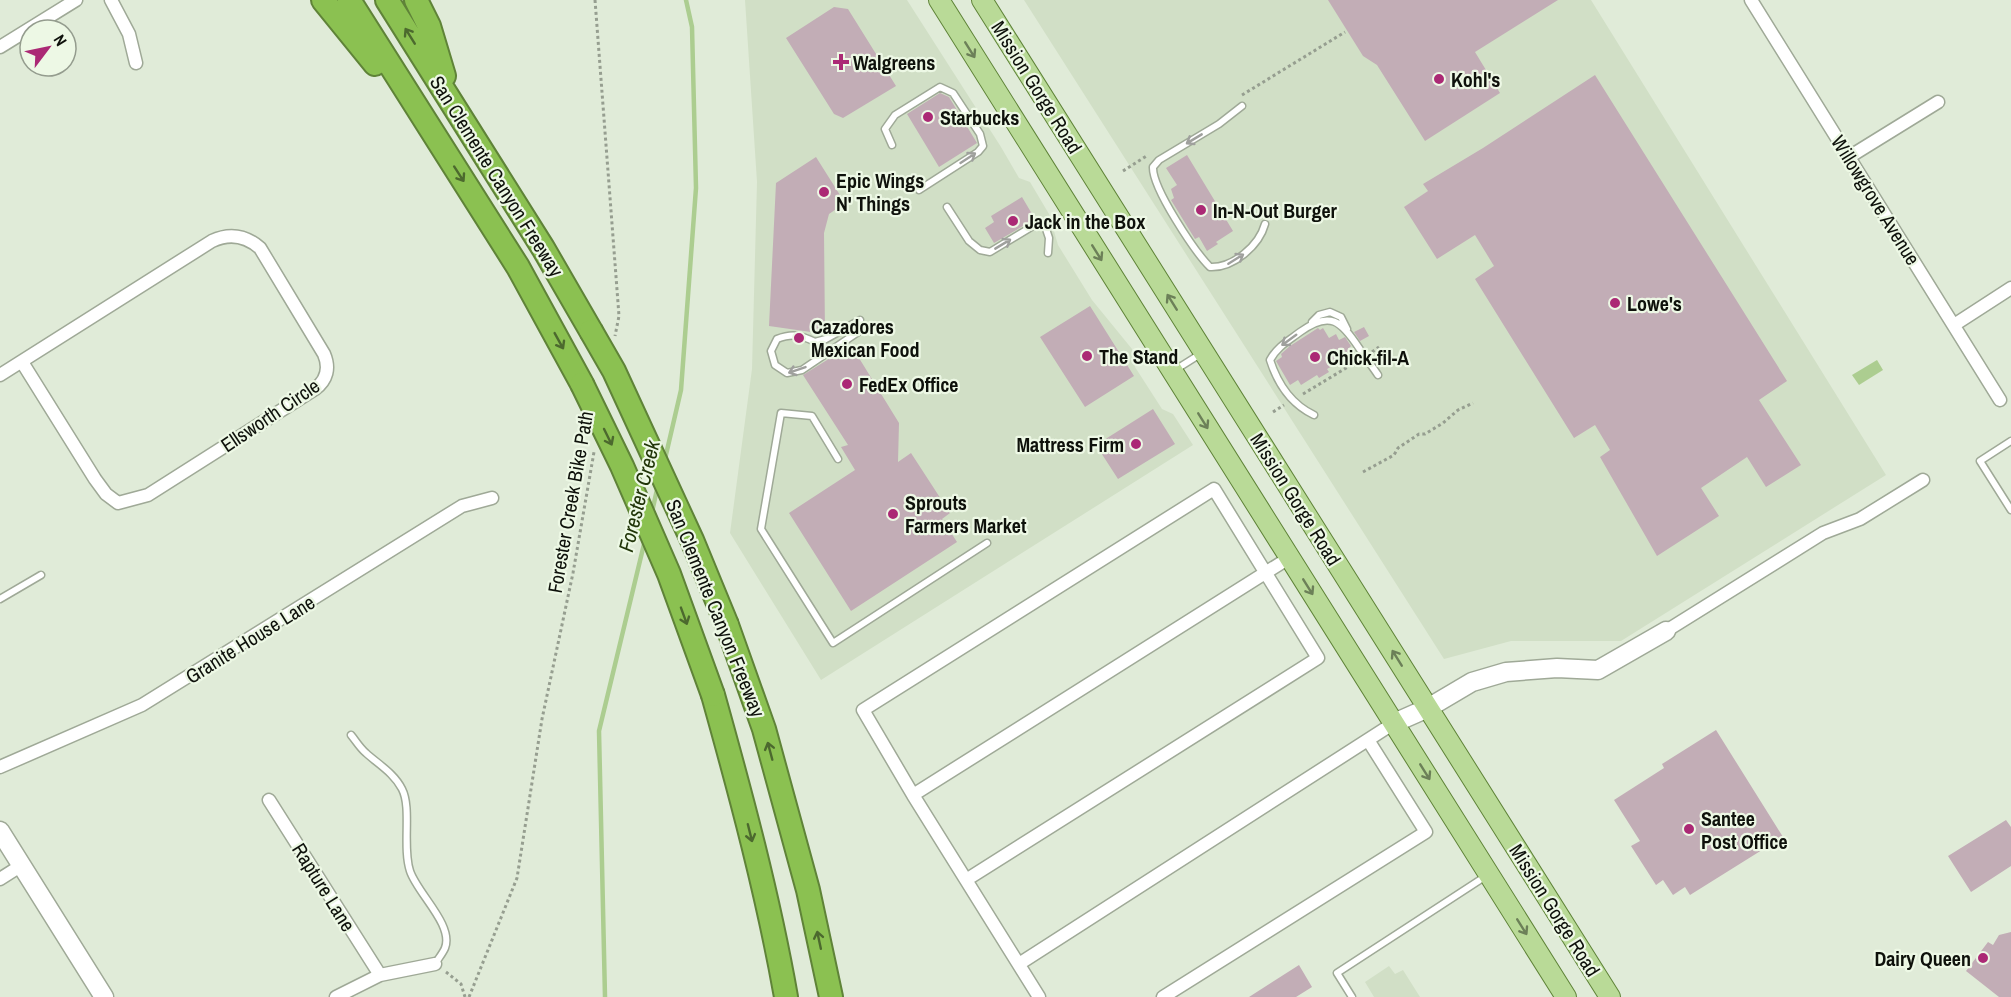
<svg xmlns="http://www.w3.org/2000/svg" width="2011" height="997" font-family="'Archivo Narrow',sans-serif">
	<rect width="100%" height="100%" fill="#e0ebd8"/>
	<!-- built -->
	<path fill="#d1dfc6" d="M 745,0 L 907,0 L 1001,147 L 1019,178 L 1030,182 L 1049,214 L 1058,245 L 1092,300 L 1132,349 L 1135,367 L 1162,409 L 1173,414 L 1193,445 L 821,680 L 730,533 L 752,369 L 757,182 Z
		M 1024,0 L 1591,0 L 1886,475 L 1621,641 L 1511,641 L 1444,659 Z
		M 1389,966 L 1395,974 L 1403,970 L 1420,997 L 1374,997 L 1365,982 Z"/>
	<!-- water -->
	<path fill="#accd90" d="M 1877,360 L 1883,370 L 1859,385 L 1852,375 Z"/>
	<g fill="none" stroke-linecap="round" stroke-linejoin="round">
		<!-- stream -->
		<path stroke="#accd90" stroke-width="4.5" d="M 665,459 L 681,390 L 696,188 L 692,27 L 686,0
			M 652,512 L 658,485
			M 605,997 L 599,731 L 645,540"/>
	</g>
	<!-- building -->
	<path fill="#c2adb6" d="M 1328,0 L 1558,0 L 1475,52 L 1500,93 L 1425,141 L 1377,65 L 1363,56 Z
		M 834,7 L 848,9 L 896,86 L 843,118 L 834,114 L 786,38 Z
		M 1595,75 L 1787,381 L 1759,400 L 1801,465 L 1766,487 L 1747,457 L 1701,488 L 1719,516 L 1657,556 L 1600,457 L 1610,450 L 1595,425 L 1574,438 L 1475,279 L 1494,266 L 1475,235 L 1437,259 L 1404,207 L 1428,191 L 1423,184 L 1483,148 Z
		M 940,93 L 949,97 L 977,143 L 939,167 L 907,114 Z
		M 1187,155 L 1233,231 L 1216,242 L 1218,244 L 1207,251 L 1199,237 L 1195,239 L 1171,200 L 1174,198 L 1171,189 L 1177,185 L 1166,168 Z
		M 816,157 L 845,203 L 829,214 L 824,233 L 825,334 L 769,326 L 776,183 Z
		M 1022,197 L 1035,219 L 994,243 L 985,228 L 994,222 L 991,216 Z
		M 1090,306 L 1134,376 L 1085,407 L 1040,337 Z
		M 1364,327 L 1369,336 L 1360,341 L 1354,332 Z
		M 1318,328 L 1320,330 L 1323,328 L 1329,338 L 1336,334 L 1339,340 L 1345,337 L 1351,346 L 1347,351 L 1350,356 L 1327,369 L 1329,372 L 1319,378 L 1317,375 L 1301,385 L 1298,380 L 1290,385 L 1276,361 L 1282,357 L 1281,354 L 1290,346 Z
		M 851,345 L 899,423 L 898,462 L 911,453 L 950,513 L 942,519 L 957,542 L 851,611 L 789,513 L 855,470 L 841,447 L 848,445 L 803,375 Z
		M 1153,409 L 1175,444 L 1118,479 L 1096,445 Z
		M 1716,730 L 1783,837 L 1690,895 L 1685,887 L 1673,895 L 1663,880 L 1656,885 L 1631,846 L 1640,841 L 1614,800 L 1664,768 L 1662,764 Z
		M 2006,820 L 2011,827 L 2011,866 L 1971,892 L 1948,856 Z
		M 2011,932 L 2011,997 L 1999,997 L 1966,971 L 1988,942 L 1993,945 L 1999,935 Z
		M 1299,965 L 1312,987 L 1296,997 L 1249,997 Z"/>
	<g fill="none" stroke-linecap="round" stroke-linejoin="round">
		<defs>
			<path id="lane" d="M 1242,106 L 1219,124 L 1159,160 L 1153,167 C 1152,188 1195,252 1210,267 C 1233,268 1259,246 1265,224
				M 892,145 L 885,129 L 895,115 L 940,87 L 953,93 L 980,134 L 983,146 L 978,152 L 919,190
				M 947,207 L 969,241 L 980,250 L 990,252 L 1038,223 L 1045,226 L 1049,238 L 1048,253
				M 860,320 L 826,339 L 815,342 C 801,335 792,333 777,339 L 771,351 L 775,365 L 787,373 L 802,370 L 864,328
				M 1312,322 L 1319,315 L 1330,312 L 1341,317 L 1347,329
				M 1175,370 L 1202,353
				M 1314,415 C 1291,404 1278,385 1270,360 C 1277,347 1288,341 1300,332 C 1330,310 1341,321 1359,348 C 1365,357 1372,366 1378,375
				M 2011,441 L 1980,461 L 2011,510
				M 838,459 L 812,416 L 781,413 L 761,529 L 833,643 L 987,543
				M 0,599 L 41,575
				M 351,735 C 356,741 360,748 366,753 C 378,764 394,773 402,789 C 412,808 402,847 410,871 C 417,893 454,925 445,948 C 443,953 438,959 435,964
				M 1352,997 L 1337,973 L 1486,876"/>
			<path id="street" d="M 111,0 L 129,34 L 136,63
				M 1751,0 L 2000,400
				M 0,47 L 76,0
				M 1849,157 L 1938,102
				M 1954,325 L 2011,288
				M 0,375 L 212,241 C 229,233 245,235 260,248 L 324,354 C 330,368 327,380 315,389 L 148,495 L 118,503 L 106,494 L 95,479 L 22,362
				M 1666,631 L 1823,533 L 1860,519 L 1923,480
				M 0,767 L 142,705 L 462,506 L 492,498
				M 913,795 L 1289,558
				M 269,800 L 380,975
				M 0,879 L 22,865
				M 966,880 L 1318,658 L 1214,489 L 863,710 L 913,795 L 1039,997
				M 1019,964 L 1394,723
				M 336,997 L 380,975 L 435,964
				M 1163,997 L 1426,832 L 1368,740"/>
			<path id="secondary" d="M 1394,723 L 1428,708 L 1472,682 L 1506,672 L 1557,668 L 1598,670 L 1666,631
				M 0,831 L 104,997"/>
			<path id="primary" d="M 939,0 L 1566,997
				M 982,0 L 1610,997"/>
			<path id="highway" d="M 323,0 L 375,64
				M 349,0 L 518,267 L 582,384
				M 387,0 L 543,248 L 591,331
				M 416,0 L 429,26 L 444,76
				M 727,625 L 764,729 L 808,890 L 831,997
				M 713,695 C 741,795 768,895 786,997"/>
		</defs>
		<!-- lane casing -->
		<use href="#lane" stroke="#9fa997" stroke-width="9"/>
		<!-- street casing -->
		<use href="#street" stroke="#9fa997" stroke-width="15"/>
		<!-- secondary casing -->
		<use href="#secondary" stroke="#9fa997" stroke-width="21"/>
		<!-- primary casing -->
		<use href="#primary" stroke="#5f8338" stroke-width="22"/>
		<!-- highway casing -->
		<use href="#highway" stroke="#5f8338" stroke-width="26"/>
		<!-- path -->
		<path stroke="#969e90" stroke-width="3" stroke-dasharray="3 3" stroke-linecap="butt" d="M 595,0 L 619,316 L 615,336
			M 1242,95 L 1345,32
			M 1123,171 L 1148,155
			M 1372,352 L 1379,347
			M 1303,394 L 1356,362
			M 1273,412 L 1284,405
			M 1363,472 L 1394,455 L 1398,448 L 1419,434 L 1425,434 L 1443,423 L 1458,410 L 1473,403
			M 446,972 L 461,984 L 465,997
			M 469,997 L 517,878 L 542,719 L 573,573 L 594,452"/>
		<!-- lane -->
		<use href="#lane" stroke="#fff" stroke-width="6"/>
		<!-- street -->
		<use href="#street" stroke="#fff" stroke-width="12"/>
		<!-- secondary -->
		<use href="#secondary" stroke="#fff" stroke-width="18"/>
		<!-- primary -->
		<use href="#primary" stroke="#b9da97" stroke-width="20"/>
		<!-- highway -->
		<use href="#highway" stroke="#8bc151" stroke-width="22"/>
		<defs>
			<path id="highway-bridge" d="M 591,331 L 614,371 L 692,540 L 727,625
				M 582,384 L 622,466 L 669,574 L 713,695"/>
		</defs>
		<!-- highway-bridge casing -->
		<use href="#highway-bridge" stroke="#5f8338" stroke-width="26" stroke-linecap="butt"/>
		<!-- highway-bridge -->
		<use href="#highway-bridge" stroke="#8bc151" stroke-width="22"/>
	</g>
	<!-- one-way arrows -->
	<defs><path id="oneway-shaft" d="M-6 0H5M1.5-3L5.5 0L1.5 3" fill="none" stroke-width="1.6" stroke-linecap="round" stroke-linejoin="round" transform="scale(1.5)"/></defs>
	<g stroke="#4c692e">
		<use href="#oneway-shaft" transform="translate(410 36) rotate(-122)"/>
		<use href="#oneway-shaft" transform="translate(459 174) rotate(57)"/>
		<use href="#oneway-shaft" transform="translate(559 341) rotate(61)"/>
		<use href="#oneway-shaft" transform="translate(608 437) rotate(64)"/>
		<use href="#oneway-shaft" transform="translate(684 616) rotate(70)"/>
		<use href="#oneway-shaft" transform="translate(770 751) rotate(-105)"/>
		<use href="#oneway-shaft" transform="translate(750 833) rotate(76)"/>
		<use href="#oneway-shaft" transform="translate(819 940) rotate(-102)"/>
	</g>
	<g stroke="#6c8058">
		<use href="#oneway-shaft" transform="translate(970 50) rotate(58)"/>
		<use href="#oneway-shaft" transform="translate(1097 253) rotate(58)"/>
		<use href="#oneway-shaft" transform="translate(1172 302) rotate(-122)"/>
		<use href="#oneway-shaft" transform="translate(1203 421) rotate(58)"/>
		<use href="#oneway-shaft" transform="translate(1308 587) rotate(58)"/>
		<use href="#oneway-shaft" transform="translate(1397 658) rotate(-122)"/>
		<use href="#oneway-shaft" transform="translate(1425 772) rotate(58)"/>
		<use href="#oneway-shaft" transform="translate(1522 927) rotate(58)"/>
	</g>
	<g stroke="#9fa09d">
		<use href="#oneway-shaft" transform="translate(1194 139) rotate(149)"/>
		<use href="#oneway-shaft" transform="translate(968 158) rotate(-33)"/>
		<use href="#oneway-shaft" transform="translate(1003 244) rotate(-31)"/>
		<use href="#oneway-shaft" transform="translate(1236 259) rotate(-32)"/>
		<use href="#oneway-shaft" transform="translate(1289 340) rotate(144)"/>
		<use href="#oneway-shaft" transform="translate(797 370) rotate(161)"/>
	</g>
	<!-- markers -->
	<g fill="#ab2975" stroke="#edf8e5" stroke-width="2">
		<path d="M838 53h6v6h6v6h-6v6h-6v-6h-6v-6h6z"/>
		<circle cx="1439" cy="79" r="6"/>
		<circle cx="928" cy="117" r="6"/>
		<circle cx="824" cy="192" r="6"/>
		<circle cx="1201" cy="210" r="6"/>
		<circle cx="1013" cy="221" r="6"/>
		<circle cx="1615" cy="303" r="6"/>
		<circle cx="799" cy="338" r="6"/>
		<circle cx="1087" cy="356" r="6"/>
		<circle cx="1315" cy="357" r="6"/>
		<circle cx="847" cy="384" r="6"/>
		<circle cx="1136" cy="444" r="6"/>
		<circle cx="893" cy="514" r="6"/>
		<circle cx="1689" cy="829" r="6"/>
		<circle cx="1983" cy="958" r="6"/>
	</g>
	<g text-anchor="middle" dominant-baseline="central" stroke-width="4.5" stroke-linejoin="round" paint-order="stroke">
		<!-- poi labels -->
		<g font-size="20" font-weight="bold" fill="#0e110b" stroke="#edf8e5" text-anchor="start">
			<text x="853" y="62">Walgreens</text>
			<text x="1451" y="79">Kohl's</text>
			<text x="940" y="117">Starbucks</text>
			<text x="836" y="180">Epic Wings<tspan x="836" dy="23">N' Things</tspan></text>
			<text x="1213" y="210">In-N-Out Burger</text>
			<text x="1025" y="221">Jack in the Box</text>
			<text x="1627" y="303">Lowe's</text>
			<text x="811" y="326">Cazadores<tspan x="811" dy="23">Mexican Food</tspan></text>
			<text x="1099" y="356">The Stand</text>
			<text x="1327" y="357">Chick-fil-A</text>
			<text x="859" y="384">FedEx Office</text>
			<text x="1124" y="444" text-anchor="end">Mattress Firm</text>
			<text x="905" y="502">Sprouts<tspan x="905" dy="23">Farmers Market</tspan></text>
			<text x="1701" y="818">Santee<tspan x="1701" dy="23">Post Office</tspan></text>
			<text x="1971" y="958" text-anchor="end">Dairy Queen</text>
		</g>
		<!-- street labels -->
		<g font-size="20" fill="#0e110b" stroke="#edf8e5">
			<text transform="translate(1037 87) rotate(58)">Mission Gorge Road</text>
			<text transform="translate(497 176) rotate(58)">San Clemente Canyon Freeway</text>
			<text transform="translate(1876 200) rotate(58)">Willowgrove Avenue</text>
			<text transform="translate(270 415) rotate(-34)">Ellsworth Circle</text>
			<text transform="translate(1296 499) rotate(58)">Mission Gorge Road</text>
			<text transform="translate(570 502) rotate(-80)">Forester Creek Bike Path</text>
			<text transform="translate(716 608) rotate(68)">San Clemente Canyon Freeway</text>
			<text transform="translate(250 639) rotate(-32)">Granite House Lane</text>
			<text transform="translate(324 887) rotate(58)">Rapture Lane</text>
			<text transform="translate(1555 910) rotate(58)">Mission Gorge Road</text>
		</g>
		<!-- water labels -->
		<g font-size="21" font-style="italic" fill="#213509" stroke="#edf8e5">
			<text transform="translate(639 496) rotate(-76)">Forester Creek</text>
		</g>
	</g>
	<!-- north arrow -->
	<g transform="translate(48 48) rotate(58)"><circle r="28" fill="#edf8e5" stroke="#949c8e" stroke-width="1.5"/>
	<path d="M0-4.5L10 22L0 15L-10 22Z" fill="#ab2975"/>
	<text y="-9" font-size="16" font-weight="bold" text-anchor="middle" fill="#0e110b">N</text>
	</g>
</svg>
